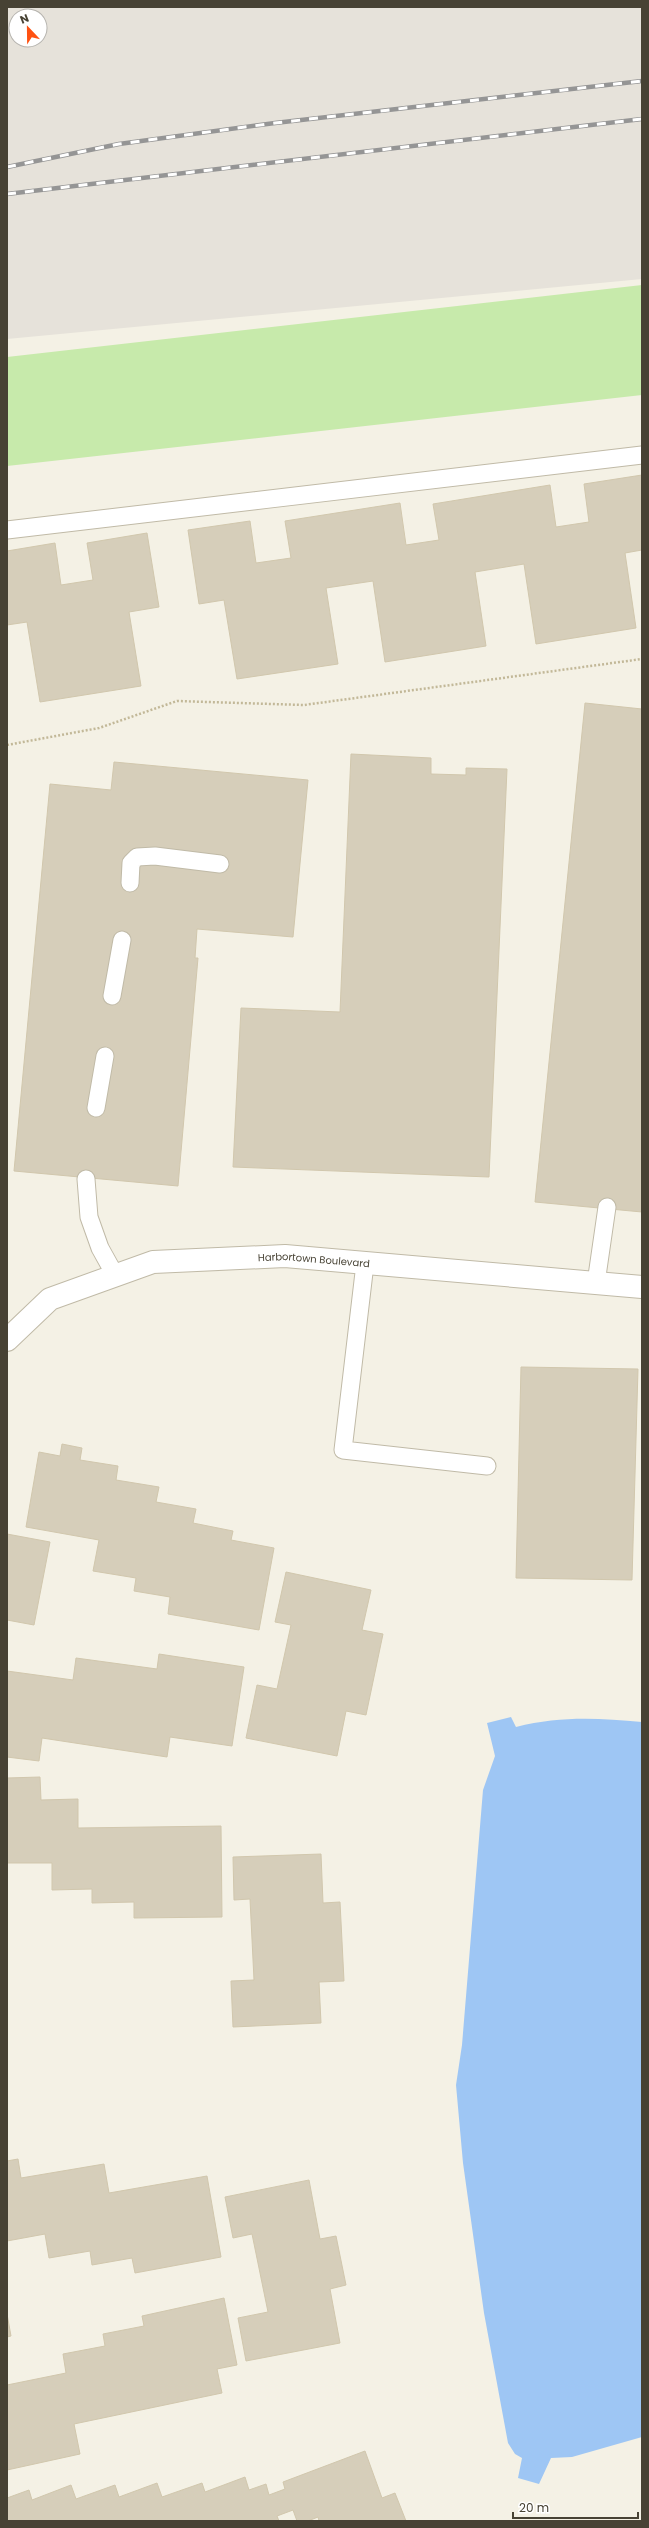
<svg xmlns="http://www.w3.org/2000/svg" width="649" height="2528" font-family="Poppins,sans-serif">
	<rect width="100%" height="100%" fill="#f4f1e5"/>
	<!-- industrial -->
	<path fill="#e6e2da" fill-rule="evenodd" d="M 7,7 L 642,7 L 642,279 L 7,339 ZM 16,16 L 40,16 L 40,40 L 16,40 Z"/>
	<!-- green -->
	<path fill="#c7eaab" d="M 642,285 L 642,395 L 7,466 L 7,357 Z"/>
	<!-- water -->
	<path fill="#9ec6f4" d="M 511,1717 L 516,1727 C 560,1716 597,1718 642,1722 L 642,2437 L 572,2457 L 551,2458 L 539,2484 L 518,2478 L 522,2458 L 515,2454 L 508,2443 L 484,2313 L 463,2163 L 456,2085 L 462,2045 L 483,1790 L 495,1756 L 487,1723 Z"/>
	<!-- building -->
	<path fill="#d6ceba" stroke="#d1c7ad" d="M 642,475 L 642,550 L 625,553 L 636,628 L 536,644 L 524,564 L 475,572 L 486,646 L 385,662 L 373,581 L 326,588 L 338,664 L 237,679 L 224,600 L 199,604 L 188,530 L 250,521 L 256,563 L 291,558 L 285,521 L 400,503 L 406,545 L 439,540 L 433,504 L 550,485 L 556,527 L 589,522 L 584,484 Z
		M 147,533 L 159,607 L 129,612 L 141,686 L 40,702 L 27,622 L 7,625 L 7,551 L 55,543 L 61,585 L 93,580 L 87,543 Z
		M 585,703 L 642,709 L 642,1212 L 535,1202 Z
		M 351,754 L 431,758 L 431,774 L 466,775 L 466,768 L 507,769 L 489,1177 L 233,1167 L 241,1008 L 340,1012 Z
		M 114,762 L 308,780 L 293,937 L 197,929 L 195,958 L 198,958 L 178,1186 L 14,1171 L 50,784 L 111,790 Z
		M 521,1367 L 638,1369 L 632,1580 L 516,1578 Z
		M 62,1444 L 82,1448 L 80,1460 L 118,1466 L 116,1480 L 159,1487 L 156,1502 L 196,1509 L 193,1523 L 233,1531 L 231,1540 L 274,1548 L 259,1630 L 168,1614 L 170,1597 L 134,1591 L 136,1578 L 93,1571 L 99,1540 L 26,1527 L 39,1452 L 60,1456 Z
		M 7,1534 L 50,1542 L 34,1625 L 7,1620 Z
		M 286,1572 L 371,1590 L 362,1630 L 383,1634 L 366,1715 L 346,1711 L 337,1756 L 246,1738 L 257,1685 L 277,1689 L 291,1625 L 275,1622 Z
		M 159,1654 L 244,1667 L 232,1746 L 170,1737 L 167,1757 L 42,1738 L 39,1761 L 7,1757 L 7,1671 L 73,1680 L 76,1658 L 157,1669 Z
		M 40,1777 L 41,1800 L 78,1799 L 78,1828 L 221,1826 L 222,1917 L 134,1918 L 134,1902 L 92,1903 L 92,1889 L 52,1890 L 52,1863 L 7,1863 L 7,1778 Z
		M 321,1854 L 323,1903 L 340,1902 L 344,1981 L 319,1982 L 321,2023 L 233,2027 L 231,1981 L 254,1980 L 250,1899 L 234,1900 L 233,1857 Z
		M 18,2159 L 21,2178 L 104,2164 L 109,2193 L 207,2176 L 221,2257 L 135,2273 L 132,2258 L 92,2265 L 90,2251 L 49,2258 L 45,2234 L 7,2241 L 7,2161 Z
		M 309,2180 L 320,2239 L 336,2236 L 346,2285 L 330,2289 L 340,2343 L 246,2361 L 238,2318 L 268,2312 L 252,2234 L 233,2238 L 225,2197 Z
		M 224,2298 L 237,2365 L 217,2369 L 222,2393 L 74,2424 L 80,2454 L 7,2470 L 7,2385 L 66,2373 L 63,2354 L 105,2346 L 103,2334 L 144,2326 L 142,2316 Z
		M 7,2314 L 11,2336 L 7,2337 Z
		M 365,2451 L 382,2498 L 395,2493 L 406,2521 L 319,2521 L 318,2517 L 308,2521 L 297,2521 L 293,2510 L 277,2516 L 279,2521 L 7,2521 L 7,2498 L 29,2490 L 32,2500 L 71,2485 L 76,2499 L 115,2485 L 119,2497 L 157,2483 L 162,2497 L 202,2483 L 205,2492 L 245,2477 L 249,2490 L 266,2484 L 269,2495 L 285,2489 L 283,2482 Z"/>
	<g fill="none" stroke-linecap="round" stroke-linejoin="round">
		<defs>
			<path id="service" d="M 7,530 L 642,455
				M 130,883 L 131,863 L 137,857 L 155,856 L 220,864
				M 112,996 L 122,940
				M 96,1108 L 105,1056
				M 86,1179 L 89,1217 L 100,1248 L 115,1275
				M 365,1264 L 343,1450 L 487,1466
				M 596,1283 L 607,1207"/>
			<g id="minor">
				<path id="s1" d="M 7,1340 L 50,1299 L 153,1262 L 285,1256 L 642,1287"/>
			</g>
		</defs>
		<!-- service casing -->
		<use href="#service" stroke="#c0baa7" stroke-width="19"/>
		<!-- minor casing -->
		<use href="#minor" stroke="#c0baa7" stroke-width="24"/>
		<!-- path -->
		<path stroke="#c2b898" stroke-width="2.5" stroke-dasharray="2 2" stroke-linecap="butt" d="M 7,745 L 99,728 L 177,701 L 304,705 L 642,659"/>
		<!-- service -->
		<use href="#service" stroke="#fff" stroke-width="17"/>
		<!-- minor -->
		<use href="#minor" stroke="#fff" stroke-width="22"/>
		<defs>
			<path id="rail" d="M 7,167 L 119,144 L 275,123 L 642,81
				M 7,194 L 642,119"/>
		</defs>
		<!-- rail casing -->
		<use href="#rail" stroke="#959595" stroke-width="4.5"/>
		<!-- rail -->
		<use href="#rail" stroke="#fff" stroke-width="3" stroke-dasharray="9" stroke-linecap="butt"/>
	</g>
	<g text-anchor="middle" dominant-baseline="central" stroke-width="3" stroke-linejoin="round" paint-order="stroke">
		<!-- street labels -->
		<g font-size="10" fill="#474234" stroke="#fff">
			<text stroke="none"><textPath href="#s1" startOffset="330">Harbortown Boulevard</textPath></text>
		</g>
	</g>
	<!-- border -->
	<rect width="649" height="2528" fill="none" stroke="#474234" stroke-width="16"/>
	<!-- north arrow -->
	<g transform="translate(28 28) rotate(338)"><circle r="19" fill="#ffffff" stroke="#b5b3ae"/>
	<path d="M0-3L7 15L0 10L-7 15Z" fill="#ff5111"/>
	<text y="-6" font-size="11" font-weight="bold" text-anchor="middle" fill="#474234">N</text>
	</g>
	<!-- scale -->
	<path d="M513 2512v6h125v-6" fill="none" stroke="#474234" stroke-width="2"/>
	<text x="519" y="2512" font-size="12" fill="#474234" stroke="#ffffff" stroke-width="3" paint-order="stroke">20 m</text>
</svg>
